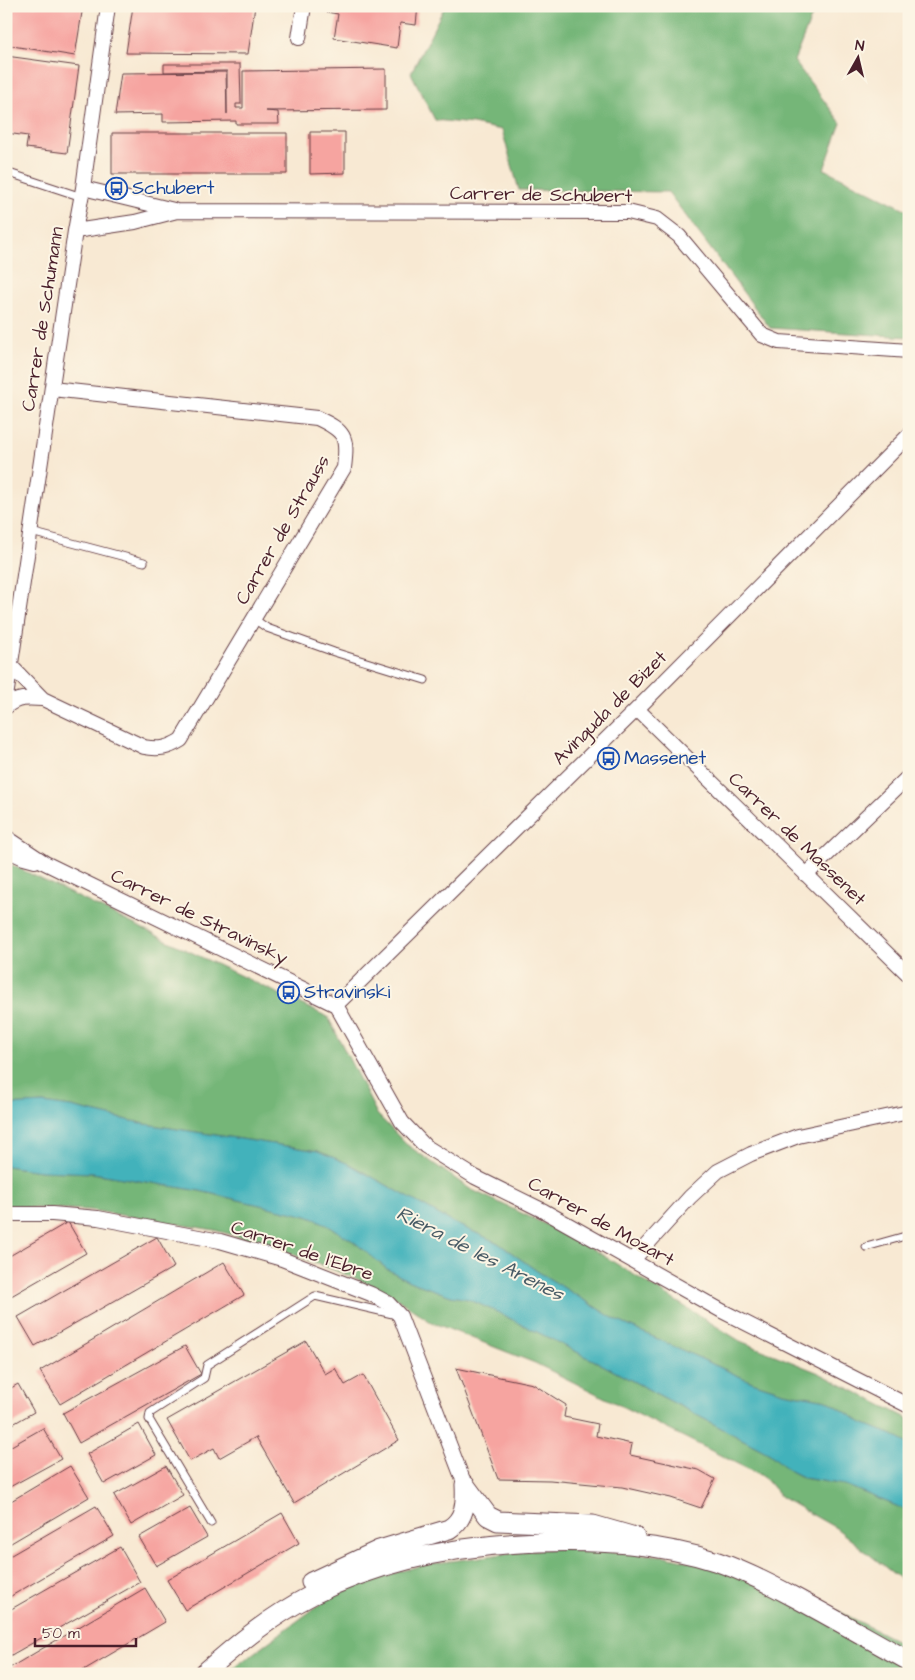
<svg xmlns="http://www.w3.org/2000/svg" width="915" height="1680" font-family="'Architects Daughter',sans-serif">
	<rect width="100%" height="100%" fill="#fcf5e5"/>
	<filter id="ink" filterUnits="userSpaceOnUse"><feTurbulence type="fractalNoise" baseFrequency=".02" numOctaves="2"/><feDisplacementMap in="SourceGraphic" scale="10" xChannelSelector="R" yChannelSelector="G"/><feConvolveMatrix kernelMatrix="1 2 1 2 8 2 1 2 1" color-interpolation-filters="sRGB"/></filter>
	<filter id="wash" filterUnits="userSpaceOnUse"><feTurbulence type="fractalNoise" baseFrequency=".0096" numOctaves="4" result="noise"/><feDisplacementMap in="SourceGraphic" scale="20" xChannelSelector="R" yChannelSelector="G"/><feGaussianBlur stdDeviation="1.12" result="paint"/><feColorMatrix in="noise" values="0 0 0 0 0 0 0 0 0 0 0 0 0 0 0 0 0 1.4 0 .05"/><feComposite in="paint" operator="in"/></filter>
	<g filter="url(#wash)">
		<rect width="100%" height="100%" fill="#f8e9d3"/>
		<!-- forest -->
		<path fill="#74b678" stroke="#5f6a52" d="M 445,6 L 813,6 L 815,8 L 794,61 L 841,123 L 824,169 L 909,211 L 909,337 L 770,328 L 668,192 L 519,190 L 502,130 L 473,124 L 435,120 L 411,73 Z
			M 6,862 L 201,957 L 328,1017 L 377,1114 L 406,1144 L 470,1189 L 575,1238 L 740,1341 L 819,1373 L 909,1419 L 909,1445 L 895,1436 L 862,1423 L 827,1400 L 783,1392 L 752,1382 L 616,1320 L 537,1271 L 498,1243 L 454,1223 L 349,1164 L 318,1151 L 145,1124 L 71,1107 L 43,1103 L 6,1105 Z
			M 6,1166 L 40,1171 L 93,1173 L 200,1191 L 307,1216 L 322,1222 L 353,1241 L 387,1269 L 409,1281 L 451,1296 L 468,1299 L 499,1313 L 597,1362 L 770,1454 L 790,1471 L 803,1478 L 845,1485 L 909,1511 L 909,1586 L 836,1528 L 781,1497 L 764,1477 L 535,1363 L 431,1322 L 397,1299 L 355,1278 L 266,1244 L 214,1230 L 89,1210 L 6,1207 Z
			M 563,1548 L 666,1556 L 785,1584 L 909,1647 L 909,1674 L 225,1674 L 330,1597 L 369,1580 L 423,1565 L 532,1550 Z"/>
		<!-- water -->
		<path fill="#42b2bb" stroke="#466873" d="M 43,1103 L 71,1107 L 145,1124 L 318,1151 L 349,1164 L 454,1223 L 498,1243 L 537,1271 L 616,1320 L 752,1382 L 783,1392 L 827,1400 L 862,1423 L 895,1436 L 909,1445 L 909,1511 L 845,1485 L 804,1478 L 790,1471 L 770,1454 L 597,1362 L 499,1313 L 468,1299 L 451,1296 L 409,1281 L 387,1269 L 353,1241 L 322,1222 L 307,1216 L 200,1191 L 93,1173 L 40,1171 L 6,1166 L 6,1105 Z"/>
		<g id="blocks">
			<!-- building -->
			<path fill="#f6a4a0" d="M 6,6 L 83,6 L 75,56 L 6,45 Z
				M 133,6 L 255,6 L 248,54 L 126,53 Z
				M 327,6 L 418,6 L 416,25 L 400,23 L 397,48 L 334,38 L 338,14 L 326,12 Z
				M 6,56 L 79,66 L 67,153 L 26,148 L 28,136 L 6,133 Z
				M 164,64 L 240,64 L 241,104 L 236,104 L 236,108 L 243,108 L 243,71 L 386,69 L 386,110 L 266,111 L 278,112 L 279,124 L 236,124 L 236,121 L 163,122 L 163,114 L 115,115 L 121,73 L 226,72 L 227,114 L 227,71 L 164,72 Z
				M 310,132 L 345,132 L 345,173 L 310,174 Z
				M 112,133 L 287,133 L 287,174 L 112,174 Z
				M 68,1222 L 86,1253 L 6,1299 L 6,1258 Z
				M 157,1237 L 174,1267 L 35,1346 L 18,1317 Z
				M 224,1262 L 244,1295 L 60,1404 L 40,1371 Z
				M 306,1341 L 325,1374 L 335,1368 L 345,1385 L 363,1375 L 399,1440 L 294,1503 L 256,1437 L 219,1458 L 214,1448 L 190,1461 L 167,1420 Z
				M 185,1346 L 201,1374 L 79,1443 L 63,1413 Z
				M 456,1368 L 533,1384 L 566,1405 L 564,1417 L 598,1424 L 596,1436 L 632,1444 L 630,1455 L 699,1470 L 715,1479 L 701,1508 L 671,1498 L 622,1487 L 550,1480 L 498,1479 Z
				M 18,1384 L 34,1412 L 6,1428 L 6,1391 Z
				M 139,1424 L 156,1455 L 104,1484 L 87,1454 Z
				M 43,1428 L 61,1459 L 6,1489 L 6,1449 Z
				M 70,1466 L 89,1497 L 6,1546 L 6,1504 Z
				M 166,1466 L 183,1495 L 131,1525 L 114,1495 Z
				M 96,1506 L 114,1536 L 6,1599 L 6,1558 Z
				M 190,1508 L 207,1537 L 156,1566 L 139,1537 Z
				M 282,1513 L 299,1543 L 185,1610 L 167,1580 Z
				M 120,1547 L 140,1582 L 6,1658 L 6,1612 Z
				M 145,1588 L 165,1622 L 77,1674 L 6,1674 L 6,1670 Z"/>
		</g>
	</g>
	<g filter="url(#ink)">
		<use href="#blocks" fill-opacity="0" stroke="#643d44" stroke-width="1"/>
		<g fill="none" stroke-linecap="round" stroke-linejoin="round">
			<defs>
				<path id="service" d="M 6,172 L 82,197
					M 31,532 L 144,562
					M 254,619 L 267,628 L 334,652 L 425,680
					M 866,1247 L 909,1235
					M 211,1523 L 149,1419 L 150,1413 L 204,1378 L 207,1365 L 315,1296 L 397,1315"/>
				<path id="minor" d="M 299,38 L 304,6
					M 83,188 L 174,210
					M 75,231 L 135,222 L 177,211 L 628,212 L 657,219 L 679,236 L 762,335 L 779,342 L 909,351
					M 11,666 L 43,699
					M 6,697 L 75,231 L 83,188 L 108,6
					M 6,707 C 17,697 28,698 43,699 L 144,747 C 159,750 168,748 181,740 L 344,468 C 348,436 345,431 317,418 L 52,389
					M 637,709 L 909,975
					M 6,837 L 45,863 L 336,1005
					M 6,850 L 24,858 L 35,861
					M 806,875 L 909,776
					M 336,1005 L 637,709 L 909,435
					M 336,1005 L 402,1122 L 425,1146 L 475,1177 L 544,1211 L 722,1311 L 909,1406
					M 6,1214 L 52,1214 L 98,1218 L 220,1241 L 282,1259 L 371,1294 L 388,1303 L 400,1316 L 465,1485
					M 633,1260 L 690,1197 L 718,1171 L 751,1154 L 798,1136 L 909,1112"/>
				<path id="secondary" d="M 465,1485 L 488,1516 L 498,1521 L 593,1525 L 635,1537
					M 311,1582 L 379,1550 L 449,1529 C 465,1519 466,1503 465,1485
					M 203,1674 C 237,1644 271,1616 312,1595 C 383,1559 460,1545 539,1542 C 600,1540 659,1543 718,1562 C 744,1571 770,1584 794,1597 C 833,1618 871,1640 909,1661"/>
			</defs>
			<!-- service casing -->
			<use href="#service" stroke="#643d44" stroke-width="9"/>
			<!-- minor casing -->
			<use href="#minor" stroke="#643d44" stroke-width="16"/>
			<!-- secondary casing -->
			<use href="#secondary" stroke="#643d44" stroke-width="21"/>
			<!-- service -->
			<use href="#service" stroke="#fff" stroke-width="7"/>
			<!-- minor -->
			<use href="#minor" stroke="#fff" stroke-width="14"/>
			<!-- secondary -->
			<use href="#secondary" stroke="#fff" stroke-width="19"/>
		</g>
	</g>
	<!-- icons -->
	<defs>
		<symbol id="bus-ring" viewBox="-11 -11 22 22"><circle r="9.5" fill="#fcf5e5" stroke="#1a4fb4" stroke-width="1.5"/><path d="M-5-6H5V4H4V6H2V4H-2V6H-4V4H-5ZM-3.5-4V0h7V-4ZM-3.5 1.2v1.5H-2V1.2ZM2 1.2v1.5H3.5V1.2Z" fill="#1a4fb4"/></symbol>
	</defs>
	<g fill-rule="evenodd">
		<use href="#bus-ring" x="104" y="176" width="25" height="25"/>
		<use href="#bus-ring" x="596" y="746" width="25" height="25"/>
		<use href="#bus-ring" x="276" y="980" width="25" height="25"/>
	</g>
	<g text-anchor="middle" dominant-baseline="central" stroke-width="4" stroke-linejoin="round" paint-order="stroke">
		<!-- transit labels -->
		<g font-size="19" fill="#164399" stroke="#fcf5e5" text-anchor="start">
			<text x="132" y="188">Schubert</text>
			<text x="624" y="758">Massenet</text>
			<text x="304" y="992">Stravinski</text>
		</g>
		<!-- street labels -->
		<g font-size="19" fill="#4a1f2b" stroke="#fcf5e5">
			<text transform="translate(541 195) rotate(1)">Carrer de Schubert</text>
			<text transform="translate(43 319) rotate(-81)">Carrer de Schumann</text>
			<text transform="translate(283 530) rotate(-60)">Carrer de Strauss</text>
			<text transform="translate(610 708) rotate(-45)">Avinguda de Bizet</text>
			<text transform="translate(797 839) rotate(44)">Carrer de Massenet</text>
			<text transform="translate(199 917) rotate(26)">Carrer de Stravinsky</text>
			<text transform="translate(601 1222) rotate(29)">Carrer de Mozart</text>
			<text transform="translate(302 1251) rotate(19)">Carrer de l'Ebre</text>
		</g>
		<!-- water labels -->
		<g font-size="20" font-style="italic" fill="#475a65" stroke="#fcf5e5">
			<text transform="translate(480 1254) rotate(27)">Riera de les Arenes</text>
		</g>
	</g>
	<!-- margin -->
	<rect width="915" height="1680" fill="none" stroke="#fcf5e5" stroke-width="25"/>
	<!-- north arrow -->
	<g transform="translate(858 58) rotate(8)" stroke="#fcf5e5" stroke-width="4" paint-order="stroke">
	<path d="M0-4L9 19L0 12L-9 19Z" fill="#4a1f2b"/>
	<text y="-8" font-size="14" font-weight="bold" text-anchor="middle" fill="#4a1f2b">N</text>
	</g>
	<!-- scale -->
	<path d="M35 1638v8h101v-8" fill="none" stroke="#4a1f2b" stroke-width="2.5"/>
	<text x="42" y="1638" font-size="15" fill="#4a1f2b" stroke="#fcf5e5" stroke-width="4" paint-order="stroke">50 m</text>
</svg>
